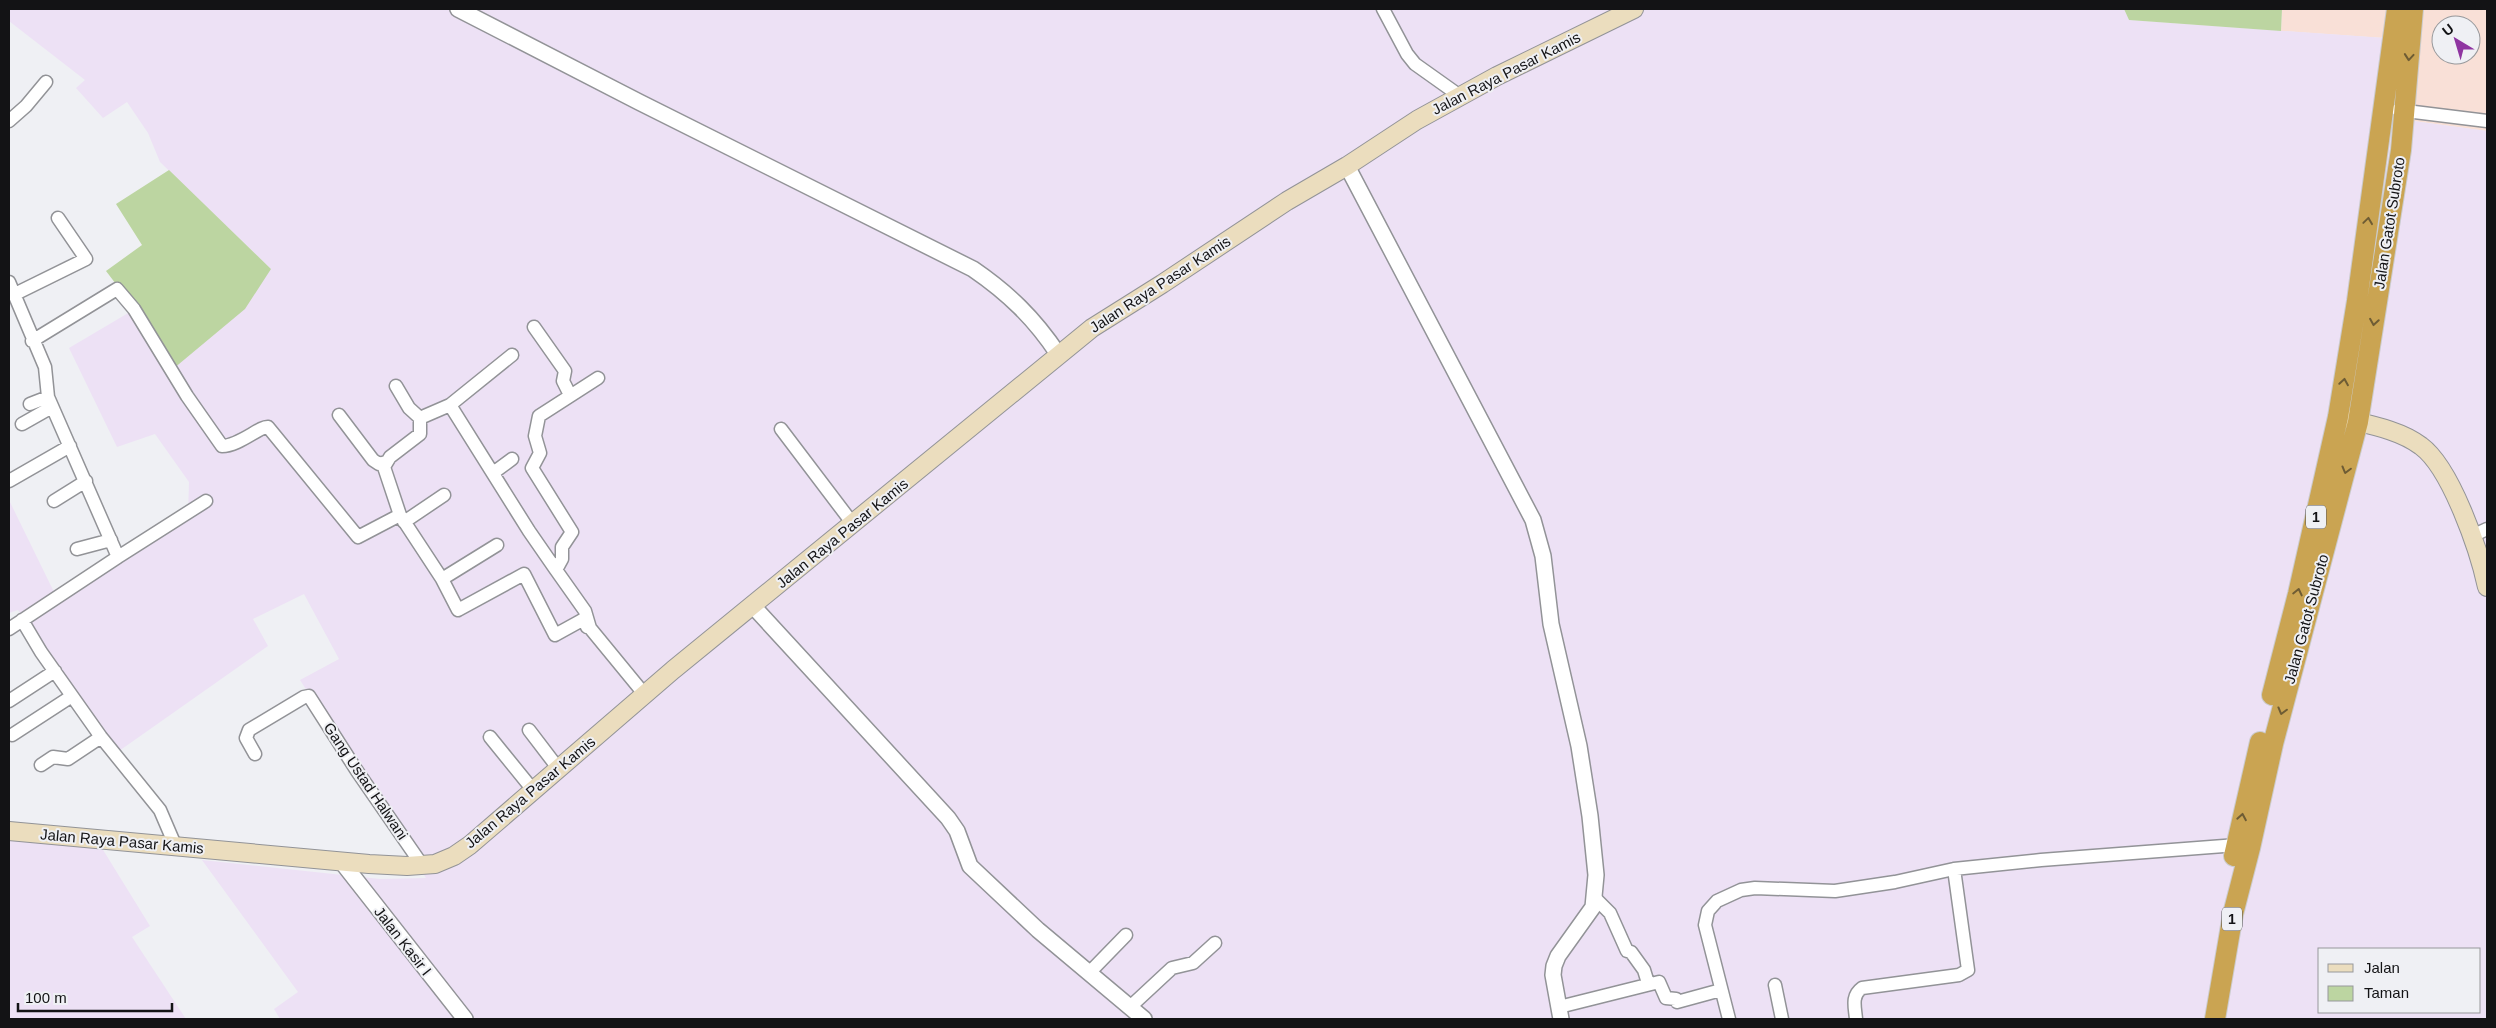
<svg xmlns="http://www.w3.org/2000/svg" width="2496" height="1028" font-family="Helvetica,sans-serif">
	<rect width="100%" height="100%" fill="#eff0f4"/>
	<!-- commercial -->
	<path fill="#f9e0d7" fill-rule="evenodd" d="M 2282,9 L 2487,9 L 2487,131 L 2406,120 L 2413,40 L 2281,31 ZM 2441,25 L 2471,25 L 2471,55 L 2441,55 Z"/>
	<!-- industrial -->
	<path fill="#ede1f5" fill-rule="evenodd" d="M 9,9 L 2124,9 L 2129,20 L 2414,40 L 2406,120 L 2487,131 L 2487,1019 L 280,1019 L 274,1009 L 298,992 L 202,860 L 380,879 L 426,878 L 300,680 L 339,659 L 304,594 L 253,619 L 268,646 L 119,751 L 18,610 L 9,613 L 9,500 L 54,592 L 103,573 L 188,516 L 189,482 L 155,434 L 117,447 L 69,348 L 135,309 L 271,269 L 160,162 L 148,133 L 127,102 L 103,118 L 76,88 L 85,80 L 9,21 ZM 2320,949 L 2480,949 L 2480,1012 L 2320,1012 Z
		M 9,839 L 100,845 L 150,926 L 132,937 L 186,1019 L 9,1019 Z"/>
	<!-- green -->
	<path fill="#bcd5a1" d="M 2124,9 L 2282,9 L 2281,31 L 2129,20 Z
		M 169,170 L 271,269 L 245,309 L 173,369 L 135,309 L 106,271 L 142,245 L 116,204 Z"/>
	<g fill="none" stroke-linecap="round" stroke-linejoin="round">
		<defs>
			<path id="minor" d="M 1383,9 L 1407,54 L 1415,64 L 1460,96
				M 2398,110 L 2487,121
				M 9,121 L 26,106 L 46,82
				M 9,282 L 45,367 L 48,397 L 118,557 L 206,501
				M 13,295 L 86,259 L 58,218
				M 534,327 L 565,371 L 563,381 L 570,395
				M 32,341 L 117,289 L 134,309 L 187,396 L 222,446 C 239,446 260,426 268,427 L 358,537 L 400,515
				M 598,378 L 539,416 L 535,436 L 540,453 L 532,468 L 572,532 L 562,547 L 562,559 L 556,570 L 585,611 L 590,628 L 645,695
				M 396,386 L 409,408 L 420,418
				M 30,404 L 48,397
				M 450,405 L 529,531 L 556,570
				M 339,415 L 373,460 L 379,464 L 386,462
				M 22,424 L 52,407
				M 781,429 L 853,524
				M 493,473 L 512,459
				M 9,481 L 70,446
				M 54,501 L 86,481
				M 404,522 L 444,495
				M 2472,536 L 2487,529
				M 497,545 L 442,579 L 400,515 L 384,467 L 390,457 L 420,434 L 420,418 L 450,405 L 512,355
				M 77,549 L 111,540
				M 442,579 L 458,610 L 524,574 L 555,635 L 584,619 L 587,627
				M 22,620 L 41,652 L 101,737 L 160,810 L 175,845
				M 9,629 L 118,557
				M 9,701 L 55,671
				M 529,730 L 558,768
				M 12,735 L 72,696
				M 490,737 L 533,790
				M 255,754 L 246,738 L 249,730 L 304,697 L 309,696 L 357,771 L 422,865
				M 41,765 L 53,757 L 68,759 L 101,737
				M 1595,898 L 1610,913 L 1627,951 L 1631,952 L 1644,970 L 1648,983
				M 1089,973 L 1126,935
				M 1775,985 L 1782,1019
				M 1130,1007 L 1172,968 L 1193,963 L 1215,943
				M 1559,1007 L 1659,982 L 1666,998 L 1676,999 L 1677,1002 L 1721,990
				M 1729,1019 L 1705,925 L 1708,911 L 1717,901 L 1741,890 L 1755,888 L 1835,891 L 1895,882 L 1954,869 L 2041,860 L 2237,845
				M 1856,1019 C 1855,1007 1851,996 1862,988 L 1959,975 L 1968,970 L 1954,869"/>
			<path id="tertiary" d="M 458,9 L 639,102 L 973,269 C 1008,293 1034,318 1058,354
				M 1347,166 L 1533,520 L 1543,556 L 1551,624 L 1579,746 L 1590,816 L 1596,875 L 1593,907 L 1558,956 L 1554,966 L 1553,975 L 1561,1019
				M 752,605 L 948,818 L 957,831 L 970,866 L 1038,930 L 1144,1019
				M 341,861 L 465,1019"/>
			<path id="secondary" d="M 2338,417 C 2365,424 2399,429 2421,446 C 2451,468 2479,550 2487,587
				M 9,831 L 369,864 L 407,866 L 435,864 L 454,856 L 470,845 L 673,670 L 1092,328 L 1162,284 L 1287,201 L 1347,166 L 1417,120 L 1497,76 L 1634,9"/>
			<path id="trunk" d="M 2272,695 L 2298,594 L 2338,417 L 2357,301 L 2397,9
				M 2234,856 L 2260,742
				M 2215,1019 L 2233,914 L 2250,848 L 2273,744 L 2358,422 L 2401,150 L 2413,9"/>
		</defs>
		<!-- minor casing -->
		<use href="#minor" stroke="#929397" stroke-width="15"/>
		<!-- tertiary casing -->
		<use href="#tertiary" stroke="#929397" stroke-width="18"/>
		<!-- secondary casing -->
		<use href="#secondary" stroke="#929397" stroke-width="20"/>
		<!-- trunk casing -->
		<use href="#trunk" stroke="#cbcbcc" stroke-width="22"/>
		<!-- minor -->
		<use href="#minor" stroke="#fff" stroke-width="12"/>
		<!-- tertiary -->
		<use href="#tertiary" stroke="#fff" stroke-width="15"/>
		<!-- secondary -->
		<use href="#secondary" stroke="#ebddbe" stroke-width="18"/>
		<!-- trunk -->
		<use href="#trunk" stroke="#caa452" stroke-width="20"/>
	</g>
	<!-- one-way arrows -->
	<defs><path id="oneway-chevron" d="M-2-3.5L2.5 0L-2 3.5" fill="none" stroke-width="1.6" stroke-linecap="round" stroke-linejoin="round" transform="scale(1.25)"/></defs>
	<g stroke="#6e5c34">
		<use href="#oneway-chevron" transform="translate(2409 57) rotate(95)"/>
		<use href="#oneway-chevron" transform="translate(2368 221) rotate(-82)"/>
		<use href="#oneway-chevron" transform="translate(2374 322) rotate(99)"/>
		<use href="#oneway-chevron" transform="translate(2344 382) rotate(-81)"/>
		<use href="#oneway-chevron" transform="translate(2346 470) rotate(105)"/>
		<use href="#oneway-chevron" transform="translate(2298 592) rotate(-77)"/>
		<use href="#oneway-chevron" transform="translate(2282 711) rotate(105)"/>
		<use href="#oneway-chevron" transform="translate(2242 817) rotate(-80)"/>
	</g>
	<g text-anchor="middle" dominant-baseline="central" stroke-width="4" stroke-linejoin="round" paint-order="stroke">
		<!-- shield labels -->
		<g fill="#eff0f4" stroke="#555558" stroke-width="1">
			<rect x="2306" y="505.5" width="20" height="23" rx="4"/>
			<rect x="2222" y="907.5" width="20" height="23" rx="4"/>
		</g>
		<g font-size="14" font-weight="bold" fill="#131315">
			<text x="2316" y="517">1</text>
			<text x="2232" y="919">1</text>
		</g>
		<!-- street labels -->
		<g font-size="15" fill="#131315" stroke="#eff0f4">
			<text transform="translate(1506 73) rotate(-27)">Jalan Raya Pasar Kamis</text>
			<text transform="translate(2389 223) rotate(-81)">Jalan Gatot Subroto</text>
			<text transform="translate(1160 284) rotate(-33)">Jalan Raya Pasar Kamis</text>
			<text transform="translate(842 533) rotate(-39)">Jalan Raya Pasar Kamis</text>
			<text transform="translate(2306 619) rotate(-75)">Jalan Gatot Subroto</text>
			<text transform="translate(366 781) rotate(56)">Gang Ustad Halwani</text>
			<text transform="translate(530 792) rotate(-40)">Jalan Raya Pasar Kamis</text>
			<text transform="translate(122 841) rotate(5)">Jalan Raya Pasar Kamis</text>
			<text transform="translate(403 941) rotate(52)">Jalan Kasir I</text>
		</g>
	</g>
	<!-- border -->
	<rect width="2496" height="1028" fill="none" stroke="#131315" stroke-width="20"/>
	<!-- legend -->
	<rect x="2318" y="948" width="162" height="65" fill="#eff0f4" stroke="#97989b"/>
	<rect x="2328" y="964" width="25" height="8" fill="#ebddbe" stroke="#97989b"/>
	<text x="2364" y="973" font-size="15" fill="#131315">Jalan</text>
	<rect x="2328" y="986" width="25" height="15" fill="#bcd5a1" stroke="#97989b"/>
	<text x="2364" y="998" font-size="15" fill="#131315">Taman</text>
	<!-- north arrow -->
	<g transform="translate(2456 40) rotate(322)"><circle r="24" fill="#eff0f4" stroke="#97989b"/>
	<path d="M0-4L9 19L0 12L-9 19Z" fill="#8f35a1"/>
	<text y="-8" font-size="14" font-weight="bold" text-anchor="middle" fill="#131315">U</text>
	</g>
	<!-- scale -->
	<path d="M18 1003v8h154v-8" fill="none" stroke="#131315" stroke-width="2.5"/>
	<text x="25" y="1003" font-size="15" fill="#131315" stroke="#eff0f4" stroke-width="4" paint-order="stroke">100 m</text>
</svg>
